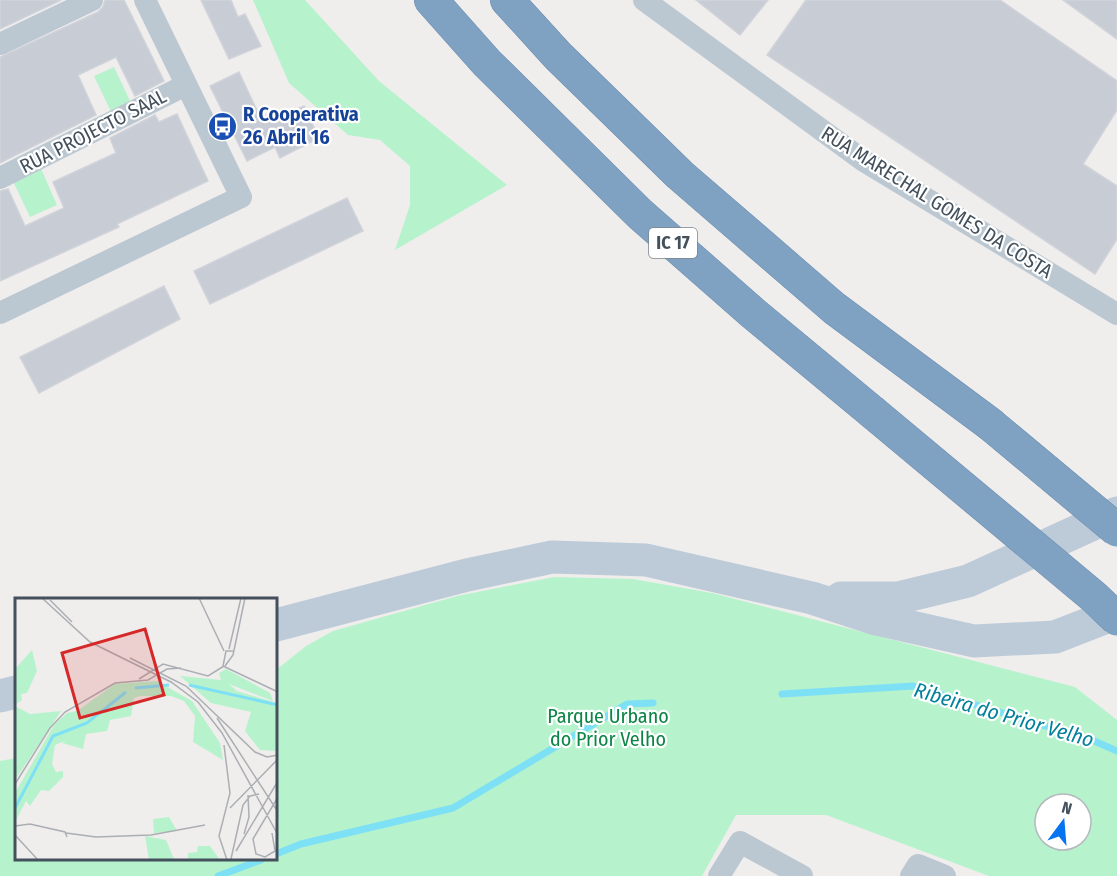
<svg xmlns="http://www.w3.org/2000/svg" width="1117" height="876" font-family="'Fira Sans Condensed',sans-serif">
	<rect width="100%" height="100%" fill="#f0eded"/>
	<!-- green -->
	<path fill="#b6f3cc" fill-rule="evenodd" d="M 253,0 L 305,0 L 379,81 L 507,185 L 395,250 L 410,205 L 410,166 L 380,140 L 348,135 L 289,83 Z
		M 114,67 L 132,105 L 112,114 L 94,76 Z
		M 39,164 L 57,205 L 30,217 L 11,177 Z
		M 554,577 L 633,579 L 712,593 L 1075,687 L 1117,720 L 1117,876 L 989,876 L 826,815 L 736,815 L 702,876 L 0,876 L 0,761 L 16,758 L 16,860 L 276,860 L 276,670 L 306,646 L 333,631 L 457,596 ZM 1045,804 L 1081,804 L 1081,840 L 1045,840 Z"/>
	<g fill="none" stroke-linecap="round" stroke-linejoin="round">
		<!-- stream -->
		<path stroke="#7ee0f5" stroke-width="7" d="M 782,694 L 913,686 L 1092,740 L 1117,751
			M 276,854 L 301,844 L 453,808 L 627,704 L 653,703
			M 218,876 L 261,860"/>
	</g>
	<!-- building -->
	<path fill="#c8ccd4" stroke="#d0d3da" stroke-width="1.5" d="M 0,0 L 61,0 L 0,29 Z
		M 105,0 L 124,0 L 164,81 L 135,96 L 116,57 L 78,75 L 96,115 L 0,163 L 0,57 L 98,12 L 103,7 Z
		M 201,0 L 231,0 L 238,17 L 245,14 L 261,46 L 229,59 Z
		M 696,0 L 768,0 L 740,35 Z
		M 806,0 L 1000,0 L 1117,81 L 1117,110 L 1083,164 L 1117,186 L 1117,239 L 1095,274 L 767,55 Z
		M 1063,0 L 1117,0 L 1117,39 Z
		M 239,72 L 260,117 L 265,116 L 268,122 L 304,106 L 319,138 L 280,158 L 275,147 L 247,161 L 210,86 Z
		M 177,114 L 208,181 L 117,224 L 119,227 L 0,281 L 0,191 L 8,189 L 25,226 L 64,208 L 53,182 L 116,153 L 110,138 L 155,115 L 159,122 Z
		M 347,198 L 363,231 L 210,304 L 194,271 Z
		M 164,286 L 180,319 L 39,393 L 20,357 Z"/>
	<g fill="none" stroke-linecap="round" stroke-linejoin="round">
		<defs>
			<path id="highway" d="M 431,0 L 487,63 L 640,214 L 754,314 L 871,411
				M 507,0 L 558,56 L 680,175 L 834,308 L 990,424"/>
		</defs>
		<!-- highway casing -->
		<use href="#highway" stroke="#6a8cae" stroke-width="34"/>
		<!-- street -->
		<path stroke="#bcc8d1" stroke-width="22" d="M 644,0 L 864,161 L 1117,314
			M 0,44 L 92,0
			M 0,178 L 186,85
			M 0,313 L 241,197 L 145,0
			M 719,876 L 740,842 L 802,876
			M 911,876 L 918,865 L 945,876"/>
		<!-- secondary -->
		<path stroke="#bdcbd9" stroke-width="33" d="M 841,598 L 898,598 L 968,581 L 1117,513
			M 276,625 L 467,575 L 552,557 L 646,560 L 812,598 L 876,619 L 974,641 L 1055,637 L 1117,613
			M 0,696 L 16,692"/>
		<!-- highway -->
		<use href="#highway" stroke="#7fa2c2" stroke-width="33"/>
		<defs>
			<path id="highway-bridge" d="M 871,411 L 1094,597 L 1117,619
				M 990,424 L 1117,530"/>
		</defs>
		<!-- highway-bridge casing -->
		<use href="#highway-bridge" stroke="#6a8cae" stroke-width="34" stroke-linecap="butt"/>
		<!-- highway-bridge -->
		<use href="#highway-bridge" stroke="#7fa2c2" stroke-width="33"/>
	</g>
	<!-- icons -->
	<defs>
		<symbol id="bus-disc" viewBox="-11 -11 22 22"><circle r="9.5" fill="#1a4fb4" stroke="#fff"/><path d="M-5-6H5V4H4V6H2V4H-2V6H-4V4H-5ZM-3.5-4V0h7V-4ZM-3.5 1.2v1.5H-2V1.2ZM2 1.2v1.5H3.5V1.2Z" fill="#fff"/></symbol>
	</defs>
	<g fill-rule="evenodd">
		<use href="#bus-disc" x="206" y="110" width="33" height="33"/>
	</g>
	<g text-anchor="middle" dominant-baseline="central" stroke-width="4.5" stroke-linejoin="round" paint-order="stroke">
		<!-- shield labels -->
		<rect fill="#fff" stroke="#7c858e" stroke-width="1.5" x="649" y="228" width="48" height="30" rx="4.5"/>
		<g font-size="18" font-weight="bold" fill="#44515d">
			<text x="673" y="243">IC 17</text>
		</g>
		<!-- transit labels -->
		<g font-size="20" font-weight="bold" fill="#164399" stroke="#fff" text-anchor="start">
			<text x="243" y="114">R Cooperativa<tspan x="243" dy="23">26 Abril 16</tspan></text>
		</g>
		<!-- street labels -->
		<g font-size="20" fill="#44515d" stroke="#fff">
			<text transform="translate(93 131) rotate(-27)">RUA PROJECTO SAAL</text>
			<text transform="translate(937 202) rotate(32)">RUA MARECHAL GOMES DA COSTA</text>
		</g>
		<!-- park labels -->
		<g font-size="20" fill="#0d8546" stroke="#fff">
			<text x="608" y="716">Parque Urbano<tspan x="608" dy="23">do Prior Velho</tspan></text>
		</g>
		<!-- water labels -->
		<g font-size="21" font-style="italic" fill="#03809b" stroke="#fff">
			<text transform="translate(1004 715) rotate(16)">Ribeira do Prior Velho</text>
		</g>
	</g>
	<!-- overview -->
	<g transform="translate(15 598)">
		<rect width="262" height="262" fill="#f0eded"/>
		<path d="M 17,52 L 22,73 L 12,95 L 6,96 L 7,102 L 1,106 L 0,71 ZM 211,71 L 255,95 L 258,103 L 214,86 L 222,93 L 262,105 L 262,153 L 245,152 L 230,133 L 236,114 L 196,105 L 165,78 L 206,82 L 204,75 ZM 142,83 L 177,103 L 205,145 L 208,162 L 178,144 L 180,118 L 169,103 L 156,98 L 126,98 L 119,100 L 116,118 L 95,122 L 92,133 L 71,136 L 68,151 L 47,145 L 52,142 L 40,147 L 37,166 L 41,174 L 48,173 L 48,179 L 34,193 L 26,192 L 15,208 L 11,203 L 0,224 L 0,195 L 39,127 L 52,115 L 62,113 L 100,86 ZM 0,108 L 15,116 L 46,113 L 0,182 ZM 154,219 L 162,233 L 139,235 L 138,221 ZM 130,238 L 151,242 L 159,261 L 173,262 L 173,255 L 182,254 L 183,248 L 195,248 L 205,262 L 134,262 Z" fill="#b6f3cc"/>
		<path fill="none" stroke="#7ee0f5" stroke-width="3" d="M 174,87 L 263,107M 120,90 L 154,87M 0,210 L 38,138 L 72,125 L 111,94"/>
		<path fill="none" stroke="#abafb3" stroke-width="1.5" d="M 27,0 L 75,44 L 156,84 L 183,104 L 207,135 L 263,237M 184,0 L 209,53M 35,2 L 57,24M 214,51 L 226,0M 218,53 L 211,53 L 208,68 L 263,94M 115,60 L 171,88 L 240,154 L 252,159 L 263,157M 210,68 L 218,57 L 230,0M 124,81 L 148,66 L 193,78 L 209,68M 202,120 L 263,214M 209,147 L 215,195 L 204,238 L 212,262M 0,186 L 35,130 L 50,114 L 100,85 L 133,82 L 152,71 L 166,70M 215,210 L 263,161M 0,228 L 15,226 L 50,234 L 52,239M 51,235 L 81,239 L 136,237 L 190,227M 257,235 L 260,253 L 250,259 L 241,256 L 238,241 L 263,199M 229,236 L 234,219 L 233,197M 0,237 L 23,262M 221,253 L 263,183M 216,261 L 228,207 L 235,198 L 244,196"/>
		<path fill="#d62828" fill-opacity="0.15" stroke="#d62828" stroke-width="3" d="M 130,31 L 149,97 L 65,120 L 47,55 Z"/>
		<rect width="262" height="262" fill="none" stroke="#44515d" stroke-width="3"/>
	</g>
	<!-- north arrow -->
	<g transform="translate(1063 822) rotate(16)"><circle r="28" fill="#ffffff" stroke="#b4b9be" stroke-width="1.5"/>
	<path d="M0-4.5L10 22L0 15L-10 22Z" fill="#0673f1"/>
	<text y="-9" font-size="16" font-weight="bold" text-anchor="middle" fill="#44515d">N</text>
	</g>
</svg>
